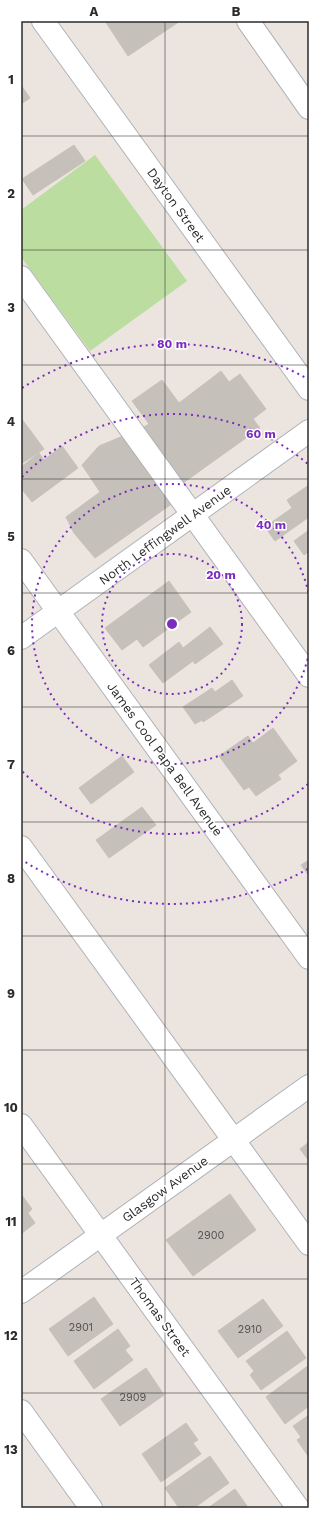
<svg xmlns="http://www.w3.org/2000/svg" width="330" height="1529" font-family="'Work Sans',sans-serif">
	<rect width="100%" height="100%" fill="#ece5df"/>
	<!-- green -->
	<path fill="#bbdda0" d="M 95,155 L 187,281 L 90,351 L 21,257 L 21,210 Z"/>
	<!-- building -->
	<path fill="#c5c0ba" stroke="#c7c1b9" d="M 105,21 L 180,21 L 128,56 Z
		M 21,85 L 30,98 L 21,104 Z
		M 74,145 L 85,161 L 33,195 L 22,179 Z
		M 221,371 L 229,382 L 240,374 L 266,409 L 253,419 L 260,428 L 183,483 L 142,428 L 149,424 L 132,401 L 162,380 L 179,403 Z
		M 21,418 L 30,430 L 21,436 Z
		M 30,430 L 44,449 L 21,464 L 21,436 Z
		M 123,436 L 173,503 L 95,558 L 74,533 L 66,517 L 100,492 L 82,465 L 99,446 Z
		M 62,446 L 78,468 L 32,502 L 21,488 L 21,467 L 39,453 L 44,460 Z
		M 309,485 L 309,517 L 275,541 L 265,527 L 292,508 L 287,500 Z
		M 309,530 L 309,551 L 304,555 L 294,541 Z
		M 169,581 L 191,612 L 143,647 L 137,639 L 122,650 L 105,628 Z
		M 210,627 L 223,644 L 195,664 L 193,661 L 163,683 L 149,665 L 179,642 L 183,648 Z
		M 232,680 L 243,696 L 203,722 L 202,720 L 195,724 L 183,707 L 212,688 L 215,692 Z
		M 273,728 L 297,761 L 278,775 L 281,779 L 256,796 L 249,787 L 244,790 L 219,756 L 248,736 L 253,743 Z
		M 122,756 L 134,772 L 91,804 L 79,788 Z
		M 142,807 L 156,825 L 109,858 L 96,840 Z
		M 309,860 L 309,876 L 301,865 Z
		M 309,1142 L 309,1161 L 300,1149 Z
		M 21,1194 L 32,1209 L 28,1213 L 35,1223 L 21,1234 Z
		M 230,1194 L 256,1230 L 193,1276 L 166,1240 Z
		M 94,1297 L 113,1324 L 68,1356 L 49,1329 Z
		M 263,1299 L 283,1326 L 238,1358 L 218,1331 Z
		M 118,1329 L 130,1346 L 125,1350 L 133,1360 L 94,1389 L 74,1361 Z
		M 287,1331 L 306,1358 L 261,1390 L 250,1375 L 254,1371 L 246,1361 Z
		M 309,1365 L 309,1406 L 285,1424 L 266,1397 Z
		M 146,1368 L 164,1395 L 120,1426 L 101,1399 Z
		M 309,1415 L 309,1456 L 308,1456 L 297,1440 L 301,1437 L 293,1426 Z
		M 186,1423 L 198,1440 L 193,1443 L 201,1454 L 161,1482 L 142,1454 Z
		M 210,1456 L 229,1483 L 194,1508 L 179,1508 L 165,1488 Z
		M 235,1489 L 247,1506 L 244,1508 L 208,1508 Z"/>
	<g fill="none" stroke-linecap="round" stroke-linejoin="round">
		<defs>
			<path id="minor" d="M 43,21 L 309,389
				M 248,21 L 309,108
				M 21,277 L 309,676
				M 21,560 L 309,958
				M 21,638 L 309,431
				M 21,847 L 309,1244
				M 21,1125 L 298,1508
				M 21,1292 L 309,1086
				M 21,1411 L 91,1508"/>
		</defs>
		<!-- minor casing -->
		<use href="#minor" stroke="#afb2ba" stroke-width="24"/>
		<!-- minor -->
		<use href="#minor" stroke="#fff" stroke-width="22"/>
	</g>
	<!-- grid -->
	<path fill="none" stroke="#2b2b2b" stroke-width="1" stroke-opacity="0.55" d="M 165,21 L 165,1508M 21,136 L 309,136M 21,250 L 309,250M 21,365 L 309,365M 21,479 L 309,479M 21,593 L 309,593M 21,707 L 309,707M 21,822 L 309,822M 21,936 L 309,936M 21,1050 L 309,1050M 21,1164 L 309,1164M 21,1279 L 309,1279M 21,1393 L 309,1393"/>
	<!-- distance rings -->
	<g fill="none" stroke="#7b2cbf" stroke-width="2" stroke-dasharray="2 4">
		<circle cx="172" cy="624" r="70"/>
		<path d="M309 653A140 140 0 1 1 309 595"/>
		<path d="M308 784A210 210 0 0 1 22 771M22 477A210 210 0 0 1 308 464"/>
		<path d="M308 869A280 280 0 0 1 22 860M22 388A280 280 0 0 1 308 379"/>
	</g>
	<g text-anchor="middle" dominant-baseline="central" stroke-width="3" stroke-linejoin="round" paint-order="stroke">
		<!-- number labels -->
		<g font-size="11" fill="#52504f">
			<text x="211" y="1235">2900</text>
			<text x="81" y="1327">2901</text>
			<text x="250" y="1329">2910</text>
			<text x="133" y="1397">2909</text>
		</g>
		<!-- street labels -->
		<g font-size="13" fill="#2b2b2b" stroke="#fff">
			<text transform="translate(176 205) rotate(54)">Dayton Street</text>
			<text transform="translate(165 535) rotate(-36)">North Leffingwell Avenue</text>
			<text transform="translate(165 759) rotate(54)">James Cool Papa Bell Avenue</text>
			<text transform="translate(165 1189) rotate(-36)">Glasgow Avenue</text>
			<text transform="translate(160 1317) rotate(54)">Thomas Street</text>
		</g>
	</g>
	<circle cx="172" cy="624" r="6" fill="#7b2cbf" stroke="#fff" stroke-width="2"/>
	<g font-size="12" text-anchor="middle" font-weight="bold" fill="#7b2cbf" stroke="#fff" stroke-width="3" stroke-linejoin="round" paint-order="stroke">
		<text x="172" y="348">80 m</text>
		<text x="261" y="438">60 m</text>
		<text x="271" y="529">40 m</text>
		<text x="221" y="579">20 m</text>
	</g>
	<!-- border -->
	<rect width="330" height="1529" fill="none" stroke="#ffffff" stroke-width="44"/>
	<rect x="22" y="22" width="286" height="1485" fill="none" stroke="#2b2b2b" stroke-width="1.5"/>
	<g font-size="13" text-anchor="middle" font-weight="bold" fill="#2b2b2b">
		<text x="94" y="16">A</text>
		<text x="236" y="16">B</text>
		<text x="11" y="84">1</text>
		<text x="11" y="198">2</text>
		<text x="11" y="312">3</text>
		<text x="11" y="426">4</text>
		<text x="11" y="541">5</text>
		<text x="11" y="655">6</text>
		<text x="11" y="769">7</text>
		<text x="11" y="883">8</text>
		<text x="11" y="998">9</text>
		<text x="11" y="1112">10</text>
		<text x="11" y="1226">11</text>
		<text x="11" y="1340">12</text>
		<text x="11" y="1454">13</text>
	</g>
</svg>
